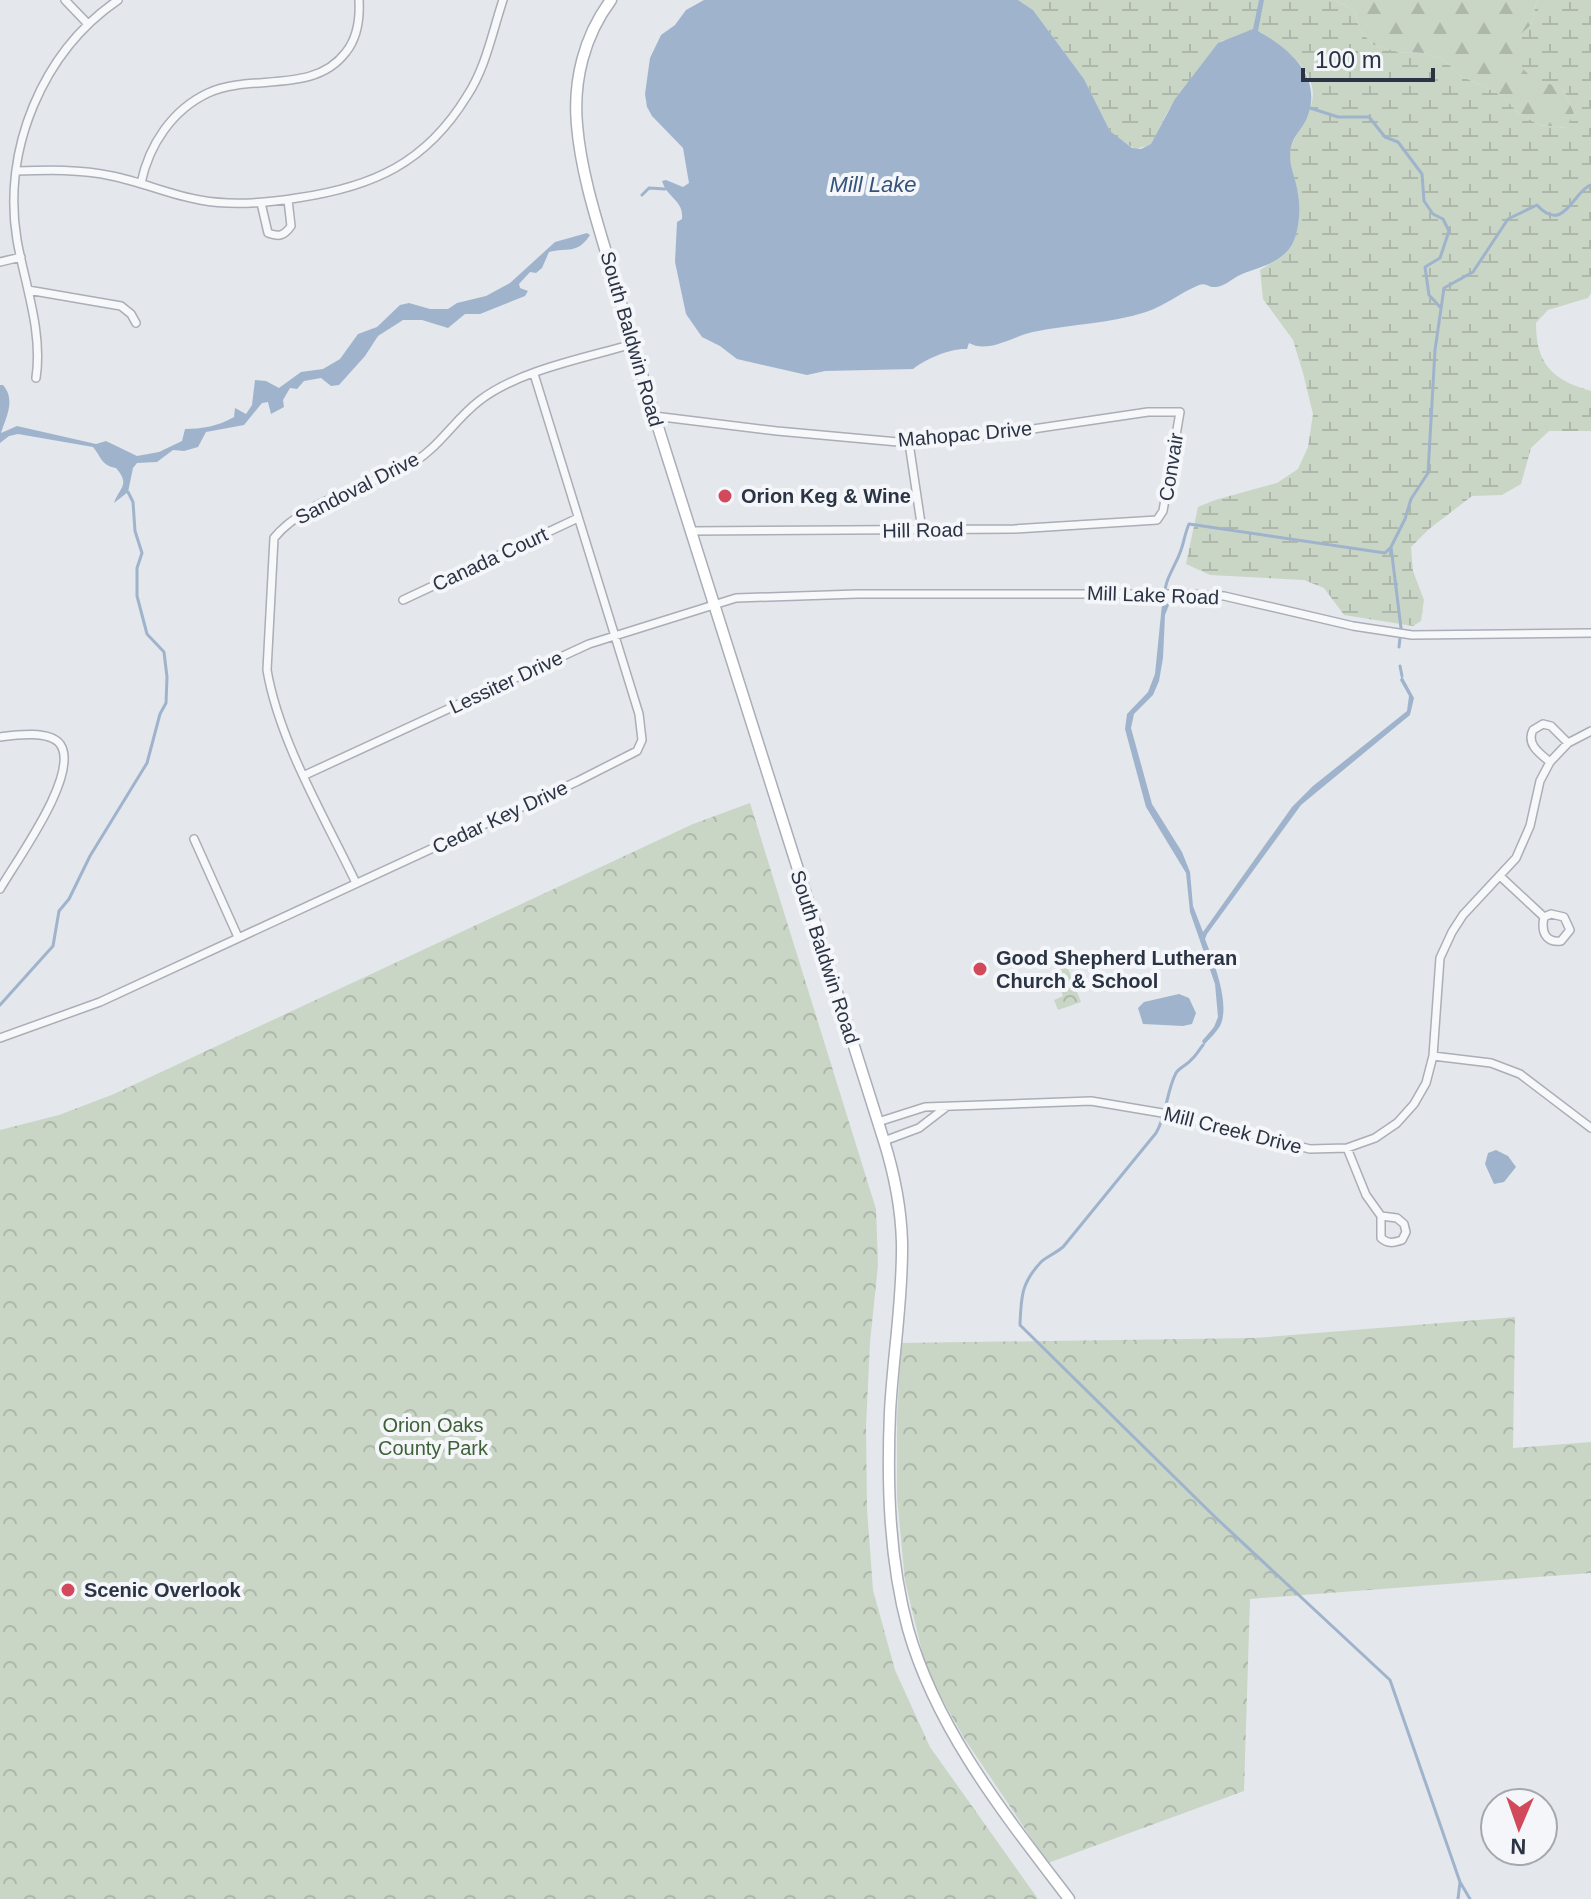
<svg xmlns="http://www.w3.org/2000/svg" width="1591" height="1899" font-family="Arial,sans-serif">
	<defs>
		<pattern id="forest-firs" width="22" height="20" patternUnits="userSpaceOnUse" patternTransform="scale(2)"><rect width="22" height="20" fill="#c9d6c5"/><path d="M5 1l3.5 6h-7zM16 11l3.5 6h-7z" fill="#adb8ab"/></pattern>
		<pattern id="wetland-marsh" width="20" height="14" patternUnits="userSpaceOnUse" patternTransform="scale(2)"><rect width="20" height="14" fill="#c9d6c5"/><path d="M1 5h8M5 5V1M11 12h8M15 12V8" fill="none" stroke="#adb8ab"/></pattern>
		<pattern id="park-crowns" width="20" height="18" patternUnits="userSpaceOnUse" patternTransform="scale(2)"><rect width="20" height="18" fill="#c9d6c5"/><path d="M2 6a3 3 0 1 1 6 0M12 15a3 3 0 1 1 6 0" fill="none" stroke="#adb8ab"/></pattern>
	</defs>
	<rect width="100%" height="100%" fill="#e4e7ec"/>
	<!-- forest -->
	<path fill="url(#forest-firs)" d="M 1334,0 L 1537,0 L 1531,25 L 1519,36 L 1549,83 L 1564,90 L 1574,113 L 1567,128 L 1539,125 L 1517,112 L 1503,96 L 1461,76 L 1443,59 L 1424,53 L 1398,52 L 1373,45 L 1359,29 L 1355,11 Z"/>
	<!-- wetland -->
	<path fill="url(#wetland-marsh)" d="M 1018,0 L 1334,0 L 1355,11 L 1359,29 L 1373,45 L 1398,52 L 1424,53 L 1443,59 L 1461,76 L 1503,96 L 1517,112 L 1539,125 L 1566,128 L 1574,113 L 1564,90 C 1532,75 1513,78 1519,36 L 1531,25 L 1537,0 L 1591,0 L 1591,293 L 1588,298 L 1548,310 L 1536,323 C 1536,364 1552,380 1591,391 L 1591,431 L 1549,431 L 1531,448 L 1521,484 L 1502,495 L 1472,496 L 1429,529 L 1411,547 L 1413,571 L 1424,600 L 1421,621 L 1413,626 L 1344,615 L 1324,588 L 1304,580 L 1210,575 L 1186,564 L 1198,507 L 1215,500 L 1277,483 L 1298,469 L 1308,447 L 1313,414 L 1303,373 L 1293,340 L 1263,299 L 1260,270 C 1271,263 1287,256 1293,243 C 1299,231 1300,208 1298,195 C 1296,180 1289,168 1290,153 C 1293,130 1320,109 1311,83 C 1303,60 1280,46 1261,32 L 1221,41 L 1168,111 L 1151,145 L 1135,149 L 1120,140 L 1110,131 L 1084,79 L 1033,10 Z"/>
	<!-- park -->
	<path fill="url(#park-crowns)" d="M 750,803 L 876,1209 L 878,1265 L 870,1342 L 866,1427 L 867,1509 L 873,1590 L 895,1670 L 930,1747 L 1038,1899 L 0,1899 L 0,1130 L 59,1115 L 114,1094 L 693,824 Z
		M 1067,966 L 1081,1002 L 1058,1010 L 1054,1000 L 1063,996 L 1054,971 Z
		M 1515,1317 L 1513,1448 L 1591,1442 L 1591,1573 L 1250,1599 L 1244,1791 L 1048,1863 L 964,1738 L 927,1672 L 905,1581 L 897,1497 L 897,1418 L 901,1343 L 1255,1338 Z"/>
	<!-- water -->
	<path fill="#9fb4cc" d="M 704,0 L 1018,0 L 1033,10 L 1084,79 L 1110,131 L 1132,148 L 1141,149 L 1151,144 L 1175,99 L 1218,43 L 1253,29 L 1259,0 L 1264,0 L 1258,31 C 1289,48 1322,76 1308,115 C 1305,125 1297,132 1293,141 C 1285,161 1296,176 1298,194 C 1301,209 1299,236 1290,248 C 1276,266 1256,267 1238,276 C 1231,280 1224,286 1216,287 C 1208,288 1207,282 1199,285 C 1180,293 1166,305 1146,312 C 1109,324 1071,324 1033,332 C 1013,336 988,354 969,343 L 967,349 C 951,348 925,359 913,369 L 825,371 L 807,375 L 737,359 L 720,346 L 702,337 L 686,314 L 675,262 L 677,222 L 682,219 C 684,200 667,198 662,181 L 666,180 L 683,187 L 689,183 L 683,148 L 652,116 L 647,107 L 645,94 L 650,58 L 661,35 L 675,25 L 686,10 Z
		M 587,233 L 590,235 C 577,255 568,247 549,252 L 542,268 L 536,273 L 530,272 L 519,284 L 520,288 L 528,291 L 525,296 L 480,314 L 465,314 L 448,328 L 422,320 L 403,320 L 378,336 L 365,356 L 339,385 L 331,386 L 321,378 L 304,381 L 297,389 L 290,388 L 283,400 L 284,407 L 271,414 L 268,402 L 262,403 L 244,425 L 206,432 L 198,447 L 184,451 L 173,450 L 157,462 L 137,463 L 133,468 L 128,492 L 114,503 C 119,488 131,485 116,468 C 101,465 102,458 93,447 L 18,434 L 9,436 L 0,443 L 0,385 L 3,385 C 16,400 6,417 1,433 L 17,426 L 96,444 L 106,441 L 137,456 L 159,452 L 182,441 L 185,429 C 201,429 219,426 234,417 L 235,408 L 246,414 L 252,405 L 255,380 L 266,381 L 279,388 L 301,372 L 323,369 L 340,359 L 358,334 L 377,327 L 400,305 L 409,303 L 430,309 L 448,309 L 457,303 L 486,296 L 510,283 L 555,242 Z
		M 1165,601 L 1169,605 L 1165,615 L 1163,658 L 1159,681 L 1153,695 L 1134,714 L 1131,728 L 1152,804 L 1182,852 L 1190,872 L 1193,906 L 1203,932 L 1292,807 L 1313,786 L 1407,711 L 1409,696 L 1400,680 L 1402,676 L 1414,698 L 1410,715 L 1301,805 L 1207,934 L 1205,939 C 1213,960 1231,1004 1220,1026 C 1216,1033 1209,1039 1204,1045 L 1202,1041 L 1214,1027 L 1218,1017 L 1215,984 L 1190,912 L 1186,873 L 1146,807 L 1125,729 L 1127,714 L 1148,692 L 1155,674 L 1162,604 Z
		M 1179,994 L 1189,998 L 1196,1013 L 1192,1024 L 1183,1026 L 1143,1024 L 1138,1008 L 1144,1002 Z
		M 1496,1150 L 1508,1156 L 1516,1167 L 1504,1182 L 1494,1184 L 1485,1164 L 1488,1153 Z"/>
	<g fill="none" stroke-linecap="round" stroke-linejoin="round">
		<!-- stream -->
		<path stroke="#9fb4cc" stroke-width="3" d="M 1310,108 L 1338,117 L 1369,117 L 1385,137 L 1398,142 L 1422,174 L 1424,201 L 1433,214 L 1443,219 L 1449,231 L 1440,258 L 1425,267 L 1429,295 L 1441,308
			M 642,195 L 649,188 L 665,189
			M 1391,547 L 1401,628 L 1399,647
			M 1165,601 C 1162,582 1175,568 1181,550 C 1184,542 1185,533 1189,524 L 1385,553 L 1391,547 L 1405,519 L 1411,499 L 1428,473 L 1435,350 L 1444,288 L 1473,272 L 1508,219 L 1537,205 C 1564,235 1573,191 1591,185
			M 1400,666 L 1402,676
			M 0,1005 L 53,946 L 59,911 L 69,899 L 90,856 L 147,763 L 160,714 L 166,703 L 167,677 L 164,652 L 147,634 L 137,596 L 137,568 L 142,553 L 135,531 L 133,502 L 128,492
			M 1203,1045 C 1199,1050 1196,1056 1191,1060 C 1187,1065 1179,1068 1176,1073 C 1166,1092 1167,1115 1156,1133 L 1063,1247 C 1056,1253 1046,1257 1041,1262 C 1021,1283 1021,1298 1020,1325 L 1215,1517 L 1390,1680 L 1460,1882 L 1470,1899
			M 1458,1899 L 1460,1882"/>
		<defs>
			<path id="street" d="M 65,0 L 87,23
				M 16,171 C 48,170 80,169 112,176 C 142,182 170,195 200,200 C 232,206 266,203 297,198 C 373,187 426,163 467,96 C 486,67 492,33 503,0
				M 141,183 C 149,145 172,110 208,93 C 252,73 314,95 346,52 C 357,38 360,18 359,0
				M 261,203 L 268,233 C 279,237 284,236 291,226 L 288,200
				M 0,262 L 21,257
				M 28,290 L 121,306 L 131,314 L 136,323
				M 36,378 C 43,332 25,285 17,240 C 2,150 42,52 118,0
				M 654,416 L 777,431 L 909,443 L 999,434 L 1148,412 L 1180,412 L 1163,511 L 1157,520 L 1014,529 L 690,531
				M 909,443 L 922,530
				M 403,600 L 578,518
				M 0,737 C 15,735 49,730 60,744 C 81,773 16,861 0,889
				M 1550,762 C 1539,753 1526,744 1533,730 L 1543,724 L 1551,726 L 1568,743
				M 305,775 L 589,644 L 736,598 L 857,594 L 1187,594 L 1224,596 L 1353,626 L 1412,635 L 1591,633
				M 194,839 L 238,937
				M 1500,876 L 1544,917
				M 356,883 C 325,818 279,741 267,670 L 274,538 C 303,502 366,487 407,466 C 437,451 453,421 479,401 C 519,370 585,358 633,344
				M 1551,914 L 1564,917 L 1570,930 L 1561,941 C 1545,943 1541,931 1544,917 Z
				M 0,1038 L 100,1002 L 578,781 L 637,751 L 642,740 L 639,714 L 534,374
				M 1433,1056 L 1491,1063 L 1520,1074 L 1591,1128
				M 878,1122 L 925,1107 L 1091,1101 L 1174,1115 L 1310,1149 L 1347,1148 L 1375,1138 L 1397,1123 L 1414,1104 L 1426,1083 L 1433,1056 L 1440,958 L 1452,932 L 1463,915 L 1516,858 L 1530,826 L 1540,781 L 1550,762 L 1568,743 L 1591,731
				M 884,1141 L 919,1128 L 945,1108
				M 1347,1148 L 1366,1195 L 1381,1216 L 1381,1238 C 1388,1244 1393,1243 1402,1240 L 1406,1232 L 1404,1224 L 1397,1218 L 1381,1216"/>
			<path id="secondary" d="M 611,0 C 584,36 573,81 577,125 C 581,174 598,225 612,272 C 630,335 649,399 669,462 C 739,689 812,915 884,1141 C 894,1173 901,1208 902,1242 C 903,1299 893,1355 890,1412 C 887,1484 889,1559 908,1629 C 937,1731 1006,1816 1069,1899"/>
		</defs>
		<!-- street casing -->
		<use href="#street" stroke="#a9aeb7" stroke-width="10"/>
		<!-- secondary casing -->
		<use href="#secondary" stroke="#a9aeb7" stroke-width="13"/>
		<!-- street -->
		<use href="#street" stroke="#f7f8fa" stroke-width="7"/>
		<!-- secondary -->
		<use href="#secondary" stroke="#fff" stroke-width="10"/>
	</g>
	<!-- markers -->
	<g fill="#d1495b" stroke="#f4f6f9" stroke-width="3">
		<circle cx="725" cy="496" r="8"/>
		<circle cx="980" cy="969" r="8"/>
		<circle cx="68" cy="1590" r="8"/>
	</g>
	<g text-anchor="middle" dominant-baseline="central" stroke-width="8" stroke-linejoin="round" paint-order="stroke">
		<!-- street labels -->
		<g font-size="20" fill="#2b3445" stroke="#f4f6f9">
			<text transform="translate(632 339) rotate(74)">South Baldwin Road</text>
			<text transform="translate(965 434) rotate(-5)">Mahopac Drive</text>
			<text transform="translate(1171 467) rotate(-81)">Convair</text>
			<text transform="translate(357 488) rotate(-27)">Sandoval Drive</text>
			<text transform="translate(923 530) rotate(-1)">Hill Road</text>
			<text transform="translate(490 559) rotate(-25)">Canada Court</text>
			<text transform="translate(1153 595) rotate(2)">Mill Lake Road</text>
			<text transform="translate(506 682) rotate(-25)">Lessiter Drive</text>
			<text transform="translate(500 817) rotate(-25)">Cedar Key Drive</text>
			<text transform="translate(825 957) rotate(72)">South Baldwin Road</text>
			<text transform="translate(1233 1130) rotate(14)">Mill Creek Drive</text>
		</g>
		<!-- poi labels -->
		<g font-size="20" font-weight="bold" fill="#2b3445" stroke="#f4f6f9" text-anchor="start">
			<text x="741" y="496">Orion Keg &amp; Wine</text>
			<text x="996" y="958">Good Shepherd Lutheran<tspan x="996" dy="23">Church &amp; School</tspan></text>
			<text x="84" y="1590">Scenic Overlook</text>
		</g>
		<!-- park labels -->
		<g font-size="20" fill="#3f6138" stroke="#f4f6f9">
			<text x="433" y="1425">Orion Oaks<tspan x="433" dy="23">County Park</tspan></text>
		</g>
		<!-- water labels -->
		<g font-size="22" font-style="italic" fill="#34527a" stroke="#f4f6f9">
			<text x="873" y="184">Mill Lake</text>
		</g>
	</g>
	<!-- north arrow -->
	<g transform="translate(1519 1827) rotate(182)"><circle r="38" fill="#f4f6f9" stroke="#a4a8b1" stroke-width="2"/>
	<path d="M0-6L14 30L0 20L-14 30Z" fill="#d1495b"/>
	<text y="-12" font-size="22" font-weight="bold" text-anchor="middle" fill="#2b3445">N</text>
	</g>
	<!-- scale -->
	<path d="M1303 68v12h130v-12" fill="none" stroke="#2b3445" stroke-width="4"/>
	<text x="1315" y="68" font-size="24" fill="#2b3445" stroke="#f4f6f9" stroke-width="6" paint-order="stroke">100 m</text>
</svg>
